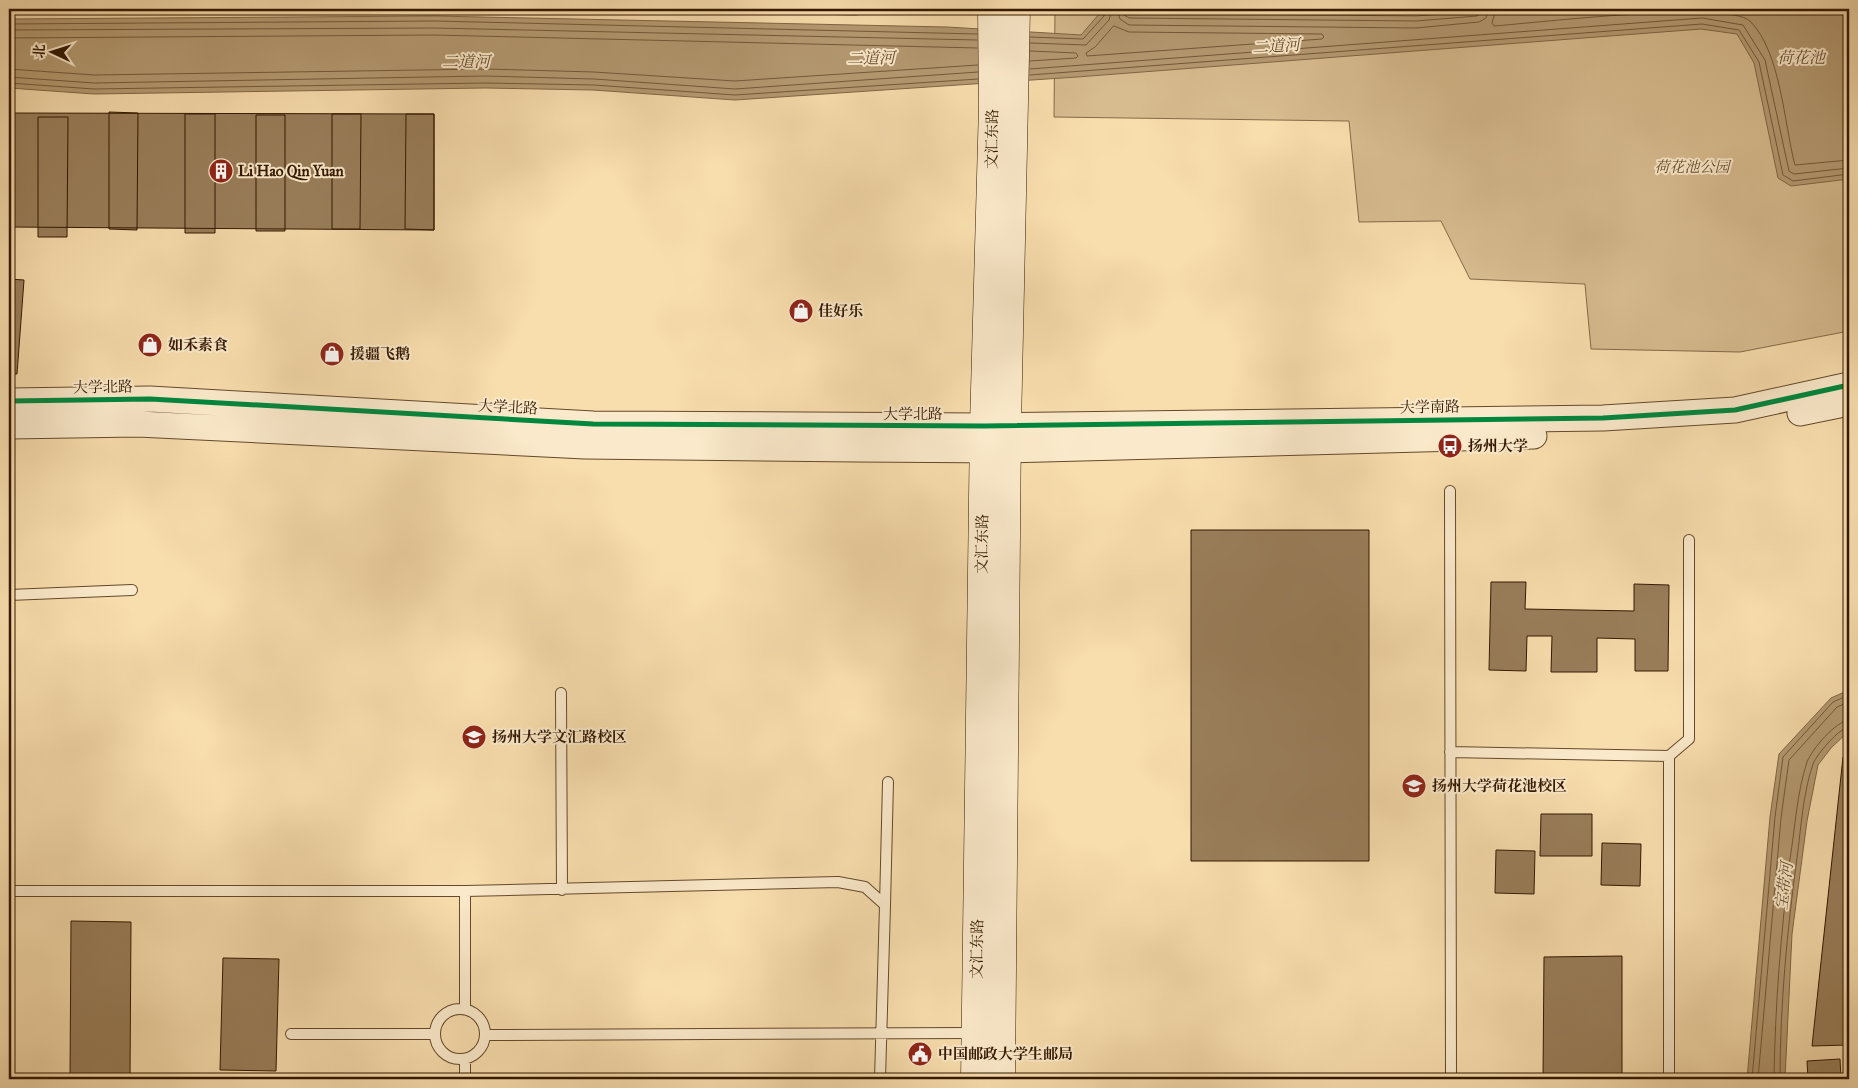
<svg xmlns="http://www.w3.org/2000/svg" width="1858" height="1088" font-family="'IM FELL Great Primer','Noto Serif SC',serif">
	<rect width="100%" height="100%" fill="#f8ddad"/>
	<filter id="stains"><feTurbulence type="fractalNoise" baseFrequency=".004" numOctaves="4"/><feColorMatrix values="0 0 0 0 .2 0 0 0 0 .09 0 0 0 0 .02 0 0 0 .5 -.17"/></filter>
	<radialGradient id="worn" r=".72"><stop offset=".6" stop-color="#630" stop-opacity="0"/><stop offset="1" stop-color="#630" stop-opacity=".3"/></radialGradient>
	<!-- green -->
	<path fill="#d7bc90" stroke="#856a48" d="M 602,9 L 889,9 L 889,11 L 855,15 Z
		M 1055,9 L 1849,9 L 1849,331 L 1740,352 L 1591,349 L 1585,284 L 1470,279 L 1441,221 L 1359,222 L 1349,121 L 1054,117 Z"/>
	<!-- water -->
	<path fill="#b59a72" stroke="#816644" d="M 1101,9 L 1128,9 L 1129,13 L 1416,16 L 1505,9 L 1849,9 L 1849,179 L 1791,186 L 1778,178 L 1754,63 L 1737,34 L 1701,29 L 1077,77 L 735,100 L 593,90 L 485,88 L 94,94 L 9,88 L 9,19 L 435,16 L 947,27 L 1081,35 L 1100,13 Z
		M 1849,690 L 1849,731 L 1831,748 L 1818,765 L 1807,821 L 1792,934 L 1785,1079 L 1747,1079 L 1770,817 L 1779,754 L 1831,698 Z"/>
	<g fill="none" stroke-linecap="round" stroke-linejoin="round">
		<!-- shore -->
		<path stroke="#745939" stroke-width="1" d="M 1117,9 L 1120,19 L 1129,25 L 1416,28 L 1479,22 L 1486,18 L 1488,9
			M 1124,9 L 1124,15 L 1129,18 L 1416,21 L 1477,16 L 1481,13 L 1482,9
			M 1496,9 L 1492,23 L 1494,26 C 1535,23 1727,0 1750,21 C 1781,52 1784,124 1795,165 L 1849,160
			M 9,24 L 435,21 L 977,34
			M 1114,26 L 1129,32 L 1322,34 L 1324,37 L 1322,39 L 1087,56 L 1086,53 L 1095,47 Z
			M 9,30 L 434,28 L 977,40
			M 1030,37 L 1083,39 L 1104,16 L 1106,9
			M 9,38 L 434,35 L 977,48
			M 1030,43 L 1086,45 L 1109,20 L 1112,9
			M 1030,61 L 1076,58 L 1078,56 L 1076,53 L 1030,51
			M 9,69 L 94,75 L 486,69 L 594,72 L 735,81 L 978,65
			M 1030,69 L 1702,18 L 1743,25 L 1765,60 L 1789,171 L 1794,174 L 1849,168
			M 1030,75 L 1702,24 L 1739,30 L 1759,62 L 1783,175 L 1793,181 L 1849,174
			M 9,77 L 94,83 L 485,76 L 594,79 L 735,89 L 978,72
			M 9,83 L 94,89 L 485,83 L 594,85 L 735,95 L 978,79
			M 1752,1079 L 1775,817 L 1783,757 L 1833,702 L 1849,695
			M 1758,1079 L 1781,818 L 1789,760 L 1837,707 L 1849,702
			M 1774,1079 C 1775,1006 1781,932 1790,859 C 1795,828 1797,792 1807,762 C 1812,749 1836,721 1849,720
			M 1780,1079 C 1780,1006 1787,931 1797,858 C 1801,828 1803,793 1813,764 C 1817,754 1839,728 1849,727"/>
	</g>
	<!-- building -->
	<path fill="#997e5a" stroke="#331800" d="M 109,112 L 138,113 L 137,230 L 109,229 Z
		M 9,113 L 434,114 L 434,230 L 9,227 Z
		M 185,114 L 215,114 L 215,233 L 185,233 Z
		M 332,114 L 361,114 L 360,229 L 332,229 Z
		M 406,114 L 434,114 L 434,230 L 405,229 Z
		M 256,115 L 285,115 L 285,231 L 256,231 Z
		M 38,117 L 68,117 L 67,237 L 38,237 Z
		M 9,279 L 24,280 L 17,374 L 9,374 Z
		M 1191,530 L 1369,530 L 1369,861 L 1191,861 Z
		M 1491,582 L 1526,582 L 1525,609 L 1634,611 L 1634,584 L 1669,585 L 1668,671 L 1635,671 L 1635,639 L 1597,638 L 1597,672 L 1551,672 L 1552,636 L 1527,636 L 1526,671 L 1489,670 Z
		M 1843,757 L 1849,757 L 1848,1045 L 1812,1046 Z
		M 1541,814 L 1592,814 L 1592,856 L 1540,856 Z
		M 1602,843 L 1641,844 L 1640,886 L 1601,885 Z
		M 1496,850 L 1535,851 L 1534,894 L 1495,893 Z
		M 71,921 L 131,922 L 130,1079 L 70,1079 Z
		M 1622,956 L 1622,1079 L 1543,1079 L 1544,957 Z
		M 223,958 L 279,959 L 276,1071 L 220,1070 Z
		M 1840,1059 L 1841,1079 L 1808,1079 L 1807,1061 Z"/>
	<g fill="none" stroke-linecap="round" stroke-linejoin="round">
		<defs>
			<path id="service" d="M 1450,491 L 1451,1079
				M 9,595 L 132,590
				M 561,693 L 562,890
				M 1450,752 L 1669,756 L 1669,1079
				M 1669,756 L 1689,739 L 1689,540
				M 9,891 L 465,891
				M 885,905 L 888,782
				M 465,1008 L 465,891 L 838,882 L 865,887 L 885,905 L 880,1079
				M435 1034a25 25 0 1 1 50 0a25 25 0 1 1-50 0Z
				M 291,1034 L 435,1034
				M 485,1035 L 974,1033
				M 465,1079 L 465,1059"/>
			<path id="tertiary" d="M 9,401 L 150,399 L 593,424 L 984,426 L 1603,418 L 1735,410 L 1849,385
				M 1800,413 L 1849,403
				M 9,426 L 138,424 L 585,446 L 857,449 L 1007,450 L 1534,436"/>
			<path id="secondary" d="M 975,1079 L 984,426 L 993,106 L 992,9
				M 1001,1079 L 1007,426 L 1016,9"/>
		</defs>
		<!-- service casing -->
		<use href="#service" stroke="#64492b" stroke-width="12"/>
		<!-- tertiary casing -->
		<use href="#tertiary" stroke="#64492b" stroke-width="27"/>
		<!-- secondary casing -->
		<use href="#secondary" stroke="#331800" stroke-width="29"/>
		<!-- service -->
		<use href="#service" stroke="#fae9ca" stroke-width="10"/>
		<!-- tertiary -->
		<use href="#tertiary" stroke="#fae9ca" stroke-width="25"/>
		<!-- secondary -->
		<use href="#secondary" stroke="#fae9ca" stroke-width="28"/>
		<defs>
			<path id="cycleway" d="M 9,401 L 150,399 L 593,424 L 984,426 L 1603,418 L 1735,410 L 1849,385"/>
		</defs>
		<!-- cycleway casing -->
		<use href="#cycleway" stroke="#fae9ca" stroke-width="8"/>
		<!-- cycleway -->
		<use href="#cycleway" stroke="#00873e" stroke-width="5"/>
	</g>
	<!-- icons -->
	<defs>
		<symbol id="building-disc" viewBox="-11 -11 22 22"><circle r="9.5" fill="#8f2418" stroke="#fae9ca"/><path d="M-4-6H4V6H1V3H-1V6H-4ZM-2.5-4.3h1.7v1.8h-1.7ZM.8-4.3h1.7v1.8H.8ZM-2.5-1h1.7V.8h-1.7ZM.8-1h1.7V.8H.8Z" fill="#fff"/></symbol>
		<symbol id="shop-disc" viewBox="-11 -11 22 22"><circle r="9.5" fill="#8f2418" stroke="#fae9ca"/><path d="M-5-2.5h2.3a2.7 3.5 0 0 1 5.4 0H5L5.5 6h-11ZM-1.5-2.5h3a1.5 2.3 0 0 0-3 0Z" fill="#fff"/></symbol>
		<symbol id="bus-disc" viewBox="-11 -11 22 22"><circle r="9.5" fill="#8f2418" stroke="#fae9ca"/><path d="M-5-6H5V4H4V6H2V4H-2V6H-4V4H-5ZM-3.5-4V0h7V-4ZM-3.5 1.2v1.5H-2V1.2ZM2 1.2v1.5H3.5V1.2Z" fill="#fff"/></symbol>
		<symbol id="university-disc" viewBox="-11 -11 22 22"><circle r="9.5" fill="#8f2418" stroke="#fae9ca"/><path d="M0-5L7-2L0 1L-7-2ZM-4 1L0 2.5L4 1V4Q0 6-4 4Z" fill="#fff"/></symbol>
		<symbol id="civic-disc" viewBox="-11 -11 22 22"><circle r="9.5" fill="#8f2418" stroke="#fae9ca"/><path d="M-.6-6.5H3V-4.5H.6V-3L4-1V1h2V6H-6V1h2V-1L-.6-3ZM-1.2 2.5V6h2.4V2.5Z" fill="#fff"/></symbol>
	</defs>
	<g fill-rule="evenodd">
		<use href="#building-disc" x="207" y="157" width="28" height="28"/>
		<use href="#shop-disc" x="787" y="297" width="28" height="28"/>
		<use href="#shop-disc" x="136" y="331" width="28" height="28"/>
		<use href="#shop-disc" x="318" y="340" width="28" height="28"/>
		<use href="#bus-disc" x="1436" y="432" width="28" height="28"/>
		<use href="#university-disc" x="460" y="723" width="28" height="28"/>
		<use href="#university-disc" x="1400" y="772" width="28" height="28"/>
		<use href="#civic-disc" x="906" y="1040" width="28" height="28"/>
	</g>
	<g text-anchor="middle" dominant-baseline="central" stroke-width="4" stroke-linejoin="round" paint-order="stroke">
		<!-- street labels -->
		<g font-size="15" fill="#331800" stroke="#fae9ca">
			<text transform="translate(992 139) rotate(-89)">文汇东路</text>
			<text transform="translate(103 387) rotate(-1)">大学北路</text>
			<text transform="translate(508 407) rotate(3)">大学北路</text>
			<text transform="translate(1430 407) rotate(-1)">大学南路</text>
			<text x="913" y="414">大学北路</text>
			<text transform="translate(982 544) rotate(-89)">文汇东路</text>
			<text transform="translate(977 949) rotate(-89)">文汇东路</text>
		</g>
		<!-- park labels -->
		<g font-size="15" font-style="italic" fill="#64492b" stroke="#fae9ca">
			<text x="1692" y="167">荷花池公园</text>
		</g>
		<!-- poi labels -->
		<g font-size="15" font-weight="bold" fill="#331800" stroke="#fae9ca" text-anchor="start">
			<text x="238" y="171">Li Hao Qin Yuan</text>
			<text x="818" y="311">佳好乐</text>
			<text x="168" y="345">如禾素食</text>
			<text x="350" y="354">援疆飞鹅</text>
			<text x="1468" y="446">扬州大学</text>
			<text x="492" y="737">扬州大学文汇路校区</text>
			<text x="1432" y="786">扬州大学荷花池校区</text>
			<text x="938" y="1054">中国邮政大学生邮局</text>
		</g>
		<!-- water labels -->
		<g font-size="16" font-style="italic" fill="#674c2e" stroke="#fae9ca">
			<text transform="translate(1276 46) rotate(-4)">二道河</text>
			<text x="1801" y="57">荷花池</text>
			<text transform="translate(871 58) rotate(-1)">二道河</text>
			<text x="466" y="61">二道河</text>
			<text transform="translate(1784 886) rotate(-83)">宝带河</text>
		</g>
	</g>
	<!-- margin -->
	<rect width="1858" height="1088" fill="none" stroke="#f8ddad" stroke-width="30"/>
	<rect x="10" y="10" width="1838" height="1068" fill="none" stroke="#331800" stroke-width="2.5"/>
	<rect x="15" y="15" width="1828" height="1058" fill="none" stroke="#331800"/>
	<!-- north arrow -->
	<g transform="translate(52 52) rotate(274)" stroke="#fae9ca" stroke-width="4" paint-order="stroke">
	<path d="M0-4L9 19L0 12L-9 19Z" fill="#331800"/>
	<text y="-8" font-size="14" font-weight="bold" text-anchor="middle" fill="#331800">北</text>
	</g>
	<rect width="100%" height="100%" filter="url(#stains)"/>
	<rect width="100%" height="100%" fill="url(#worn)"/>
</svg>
